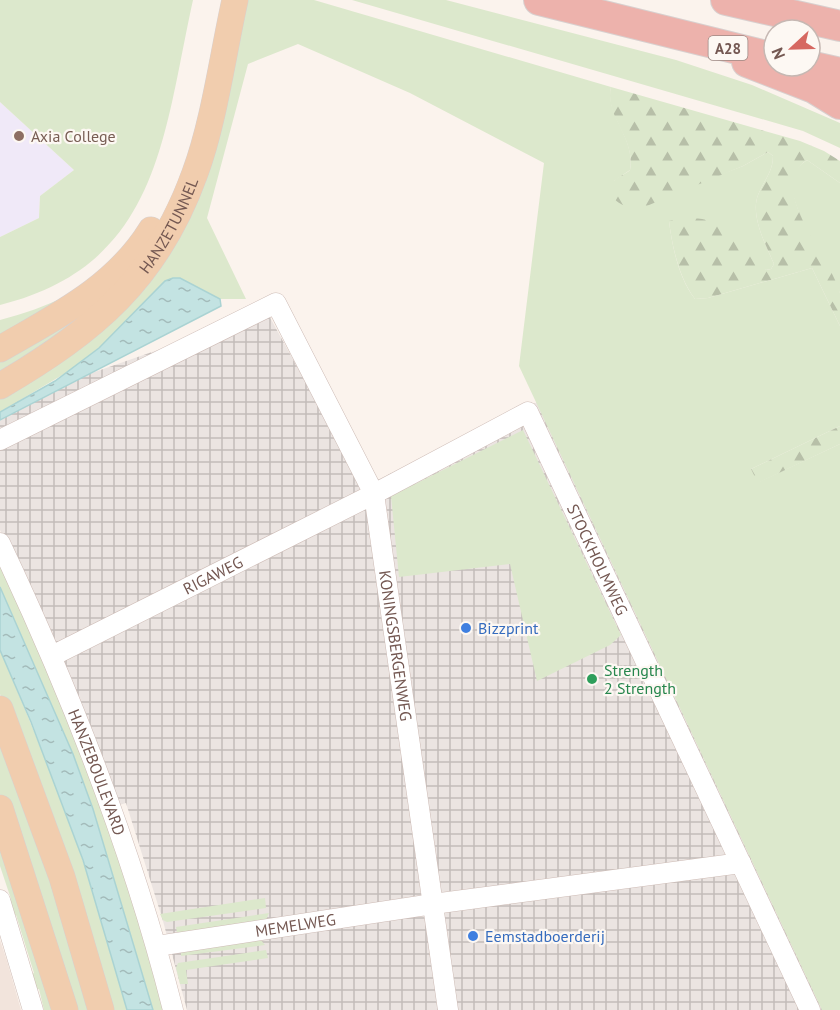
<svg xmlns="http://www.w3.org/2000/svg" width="840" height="1010" font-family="'PT Sans',sans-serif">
	<defs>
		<pattern id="industrial-grid" width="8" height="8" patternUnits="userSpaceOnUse" patternTransform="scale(1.5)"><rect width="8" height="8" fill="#ebe4e1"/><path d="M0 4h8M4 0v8" fill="none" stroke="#c3bcb9"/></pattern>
		<pattern id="forest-firs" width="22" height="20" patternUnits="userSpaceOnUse" patternTransform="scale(1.5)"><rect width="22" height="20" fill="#dce8cc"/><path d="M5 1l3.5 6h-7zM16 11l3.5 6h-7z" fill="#b7bfa8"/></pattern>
		<pattern id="water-ripples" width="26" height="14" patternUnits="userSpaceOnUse" patternTransform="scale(1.5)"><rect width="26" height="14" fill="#c3e3e2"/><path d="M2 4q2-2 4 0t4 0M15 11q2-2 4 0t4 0" fill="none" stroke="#a3bbba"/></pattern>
	</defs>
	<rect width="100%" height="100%" fill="#fbf3ed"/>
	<!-- residential -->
	<path fill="#f2e4dc" d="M 0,940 L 7,961 L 21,1010 L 0,1010 Z"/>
	<!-- industrial -->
	<path fill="url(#industrial-grid)" d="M 267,312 L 363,487 L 554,394 L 840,1010 L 187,1010 L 163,921 L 126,803 L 116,806 L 64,668 L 0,530 L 0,405 Z"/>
	<!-- education -->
	<path fill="#f0e9f8" d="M 0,102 L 74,170 L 40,196 L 39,218 L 0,237 Z"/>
	<!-- green -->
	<path fill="#dce8cc" d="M 0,0 L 193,0 C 163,136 160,265 0,305 L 0,237 L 39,218 L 40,196 L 74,170 L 0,102 Z
		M 244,0 L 314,0 L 611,87 C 605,116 636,138 630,170 L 614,181 L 696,184 L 743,166 L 768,152 L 773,156 C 773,172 764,180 758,195 C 750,216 766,245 774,264 L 771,269 L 766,270 L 669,221 C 672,246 679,279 695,299 L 708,298 L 812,268 L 840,326 L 840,426 L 751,469 L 759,482 L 840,444 L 840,1010 L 822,1010 L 519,366 L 544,163 L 410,93 L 298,44 L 248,64 L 207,218 L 246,299 L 220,299 L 180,278 L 159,288 L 99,348 L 69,371 L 0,412 L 0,396 L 156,262 Z
		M 352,0 L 446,0 L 676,60 L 752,85 L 840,123 L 840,148 L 803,131 Z
		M 807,160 L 840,183 L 840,293 C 827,268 790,208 792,182 C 793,171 800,165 807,160 Z
		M 134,240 L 135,241 C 101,288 49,311 0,339 L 0,320 C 54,306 98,285 134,240 Z
		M 101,305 L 0,375 L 0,360 Z
		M 523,430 L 621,635 L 610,645 L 537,681 L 510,564 L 399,577 L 391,496 Z
		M 0,554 L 85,750 L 167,1010 L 153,1010 L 93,809 L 73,754 L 0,587 Z
		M 0,650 C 50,767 97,886 127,1010 L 106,1010 L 0,694 Z
		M 0,722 L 97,1010 L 69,1010 L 0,794 Z
		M 0,821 L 56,1010 L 44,1010 L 39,989 L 32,991 L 28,975 L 34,973 L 16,915 L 10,916 L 5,901 L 11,899 L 0,866 Z
		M 265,898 L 266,908 L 167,922 L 163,920 L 160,914 Z
		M 269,913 L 266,920 L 177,933 L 176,927 Z
		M 259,938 L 265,945 L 181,956 L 181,950 Z
		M 266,950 L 268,958 L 186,970 L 188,984 L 180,984 L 176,968 L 178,963 Z"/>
	<!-- forest -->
	<path fill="url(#forest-firs)" d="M 611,87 L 800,141 L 824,151 L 840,161 L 840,183 L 807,160 C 765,188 831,258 840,293 C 840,302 840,316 840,326 L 812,268 L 708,298 L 695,299 C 679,278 672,246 669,221 C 697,212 731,223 749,247 C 755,254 759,263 766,270 L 771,269 L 774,264 C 766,245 750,216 758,195 C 764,180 773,172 773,156 L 768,152 L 743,166 L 637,210 C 626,208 600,197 614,181 C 617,177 626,174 630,170 C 636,138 604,116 611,87 Z
		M 840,426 L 840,444 L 758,483 L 751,469 Z"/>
	<!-- water -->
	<path fill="url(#water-ripples)" stroke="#aad3d3" stroke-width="1.5" d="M 173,278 L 180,278 L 220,299 L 221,306 L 0,420 L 0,412 L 55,381 L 99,348 L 165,281 Z
		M 0,587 L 73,754 L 93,809 L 153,1010 L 127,1010 L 83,860 L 31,722 L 0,650 Z"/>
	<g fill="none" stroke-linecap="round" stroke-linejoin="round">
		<defs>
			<g id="minor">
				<path id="s1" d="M 0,440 L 276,303 L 374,494 L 448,1010"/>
				<path id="s2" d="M 0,543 C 71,693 132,848 173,1010"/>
				<path id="s3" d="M 52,656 L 374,494 L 528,412 L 810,1010"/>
				<path d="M 0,900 L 33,1010"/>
				<path id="s4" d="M 157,946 L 433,904 L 741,863"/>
			</g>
			<g id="major">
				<path d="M 0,349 C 57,316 115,288 151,230"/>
				<path id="s5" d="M 0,386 C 94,331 157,279 195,173 C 214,122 223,54 235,0"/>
				<path d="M 0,709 L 62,877 L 101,1010"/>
				<path d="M 0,808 L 65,1010"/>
			</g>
			<path id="highway" d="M 539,0 L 774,58
				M 726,0 L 840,26
				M 747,62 L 814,88 L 840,104
				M 810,66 L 840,73"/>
		</defs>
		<!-- minor casing -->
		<use href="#minor" stroke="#cebcb6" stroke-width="21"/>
		<!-- major casing -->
		<use href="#major" stroke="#d8d0cf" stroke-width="27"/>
		<!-- highway casing -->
		<use href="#highway" stroke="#d8d0cf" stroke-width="32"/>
		<!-- minor -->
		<use href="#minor" stroke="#fff" stroke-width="20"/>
		<!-- major -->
		<use href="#major" stroke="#f1cdae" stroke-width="26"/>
		<!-- highway -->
		<use href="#highway" stroke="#edb2ac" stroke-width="30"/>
	</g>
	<!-- markers -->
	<circle fill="#8d6e63" stroke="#fdf8f3" stroke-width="2" cx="19" cy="136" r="6"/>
	<g fill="#3f7fe0" stroke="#fdf8f3" stroke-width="2">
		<circle cx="466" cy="628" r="6"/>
		<circle cx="473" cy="936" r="6"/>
	</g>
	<circle fill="#2e9e5b" stroke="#fdf8f3" stroke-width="2" cx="592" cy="679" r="6"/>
	<g text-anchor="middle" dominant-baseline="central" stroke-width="4.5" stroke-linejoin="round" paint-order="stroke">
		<!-- shield labels -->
		<rect fill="#fdf8f3" stroke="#9d8882" stroke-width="1.5" x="708.5" y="36" width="39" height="24" rx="4.5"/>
		<g font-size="15" font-weight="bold" fill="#745852">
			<text x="728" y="48">A28</text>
		</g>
		<!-- education labels -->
		<g font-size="16" fill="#785e54" stroke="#fdf8f3" text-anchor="start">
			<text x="31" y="136">Axia College</text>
		</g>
		<!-- street labels -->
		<g font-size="16" fill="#745852" stroke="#fdf8f3">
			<text stroke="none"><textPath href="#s5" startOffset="237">HANZETUNNEL</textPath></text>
			<text stroke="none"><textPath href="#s3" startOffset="698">STOCKHOLMWEG</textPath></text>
			<text stroke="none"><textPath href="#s3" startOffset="180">RIGAWEG</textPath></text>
			<text stroke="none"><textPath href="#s1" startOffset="676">KONINGSBERGENWEG</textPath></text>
			<text stroke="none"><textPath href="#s2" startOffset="249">HANZEBOULEVARD</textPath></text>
			<text stroke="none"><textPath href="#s4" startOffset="140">MEMELWEG</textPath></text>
		</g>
		<!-- shop labels -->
		<g font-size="16" fill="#366cbe" stroke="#fdf8f3" text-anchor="start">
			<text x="478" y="628">Bizzprint</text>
			<text x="485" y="936">Eemstadboerderij</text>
		</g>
		<!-- leisure labels -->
		<g font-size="16" fill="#27864d" stroke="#fdf8f3" text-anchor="start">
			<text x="604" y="670">Strength<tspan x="604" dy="18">2 Strength</tspan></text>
		</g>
	</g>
	<!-- north arrow -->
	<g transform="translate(792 48) rotate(248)"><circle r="28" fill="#fdf8f3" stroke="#c6b8b3" stroke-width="1.5"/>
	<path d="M0-4.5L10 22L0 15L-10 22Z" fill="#d66861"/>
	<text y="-9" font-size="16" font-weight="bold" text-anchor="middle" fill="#745852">N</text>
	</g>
</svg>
